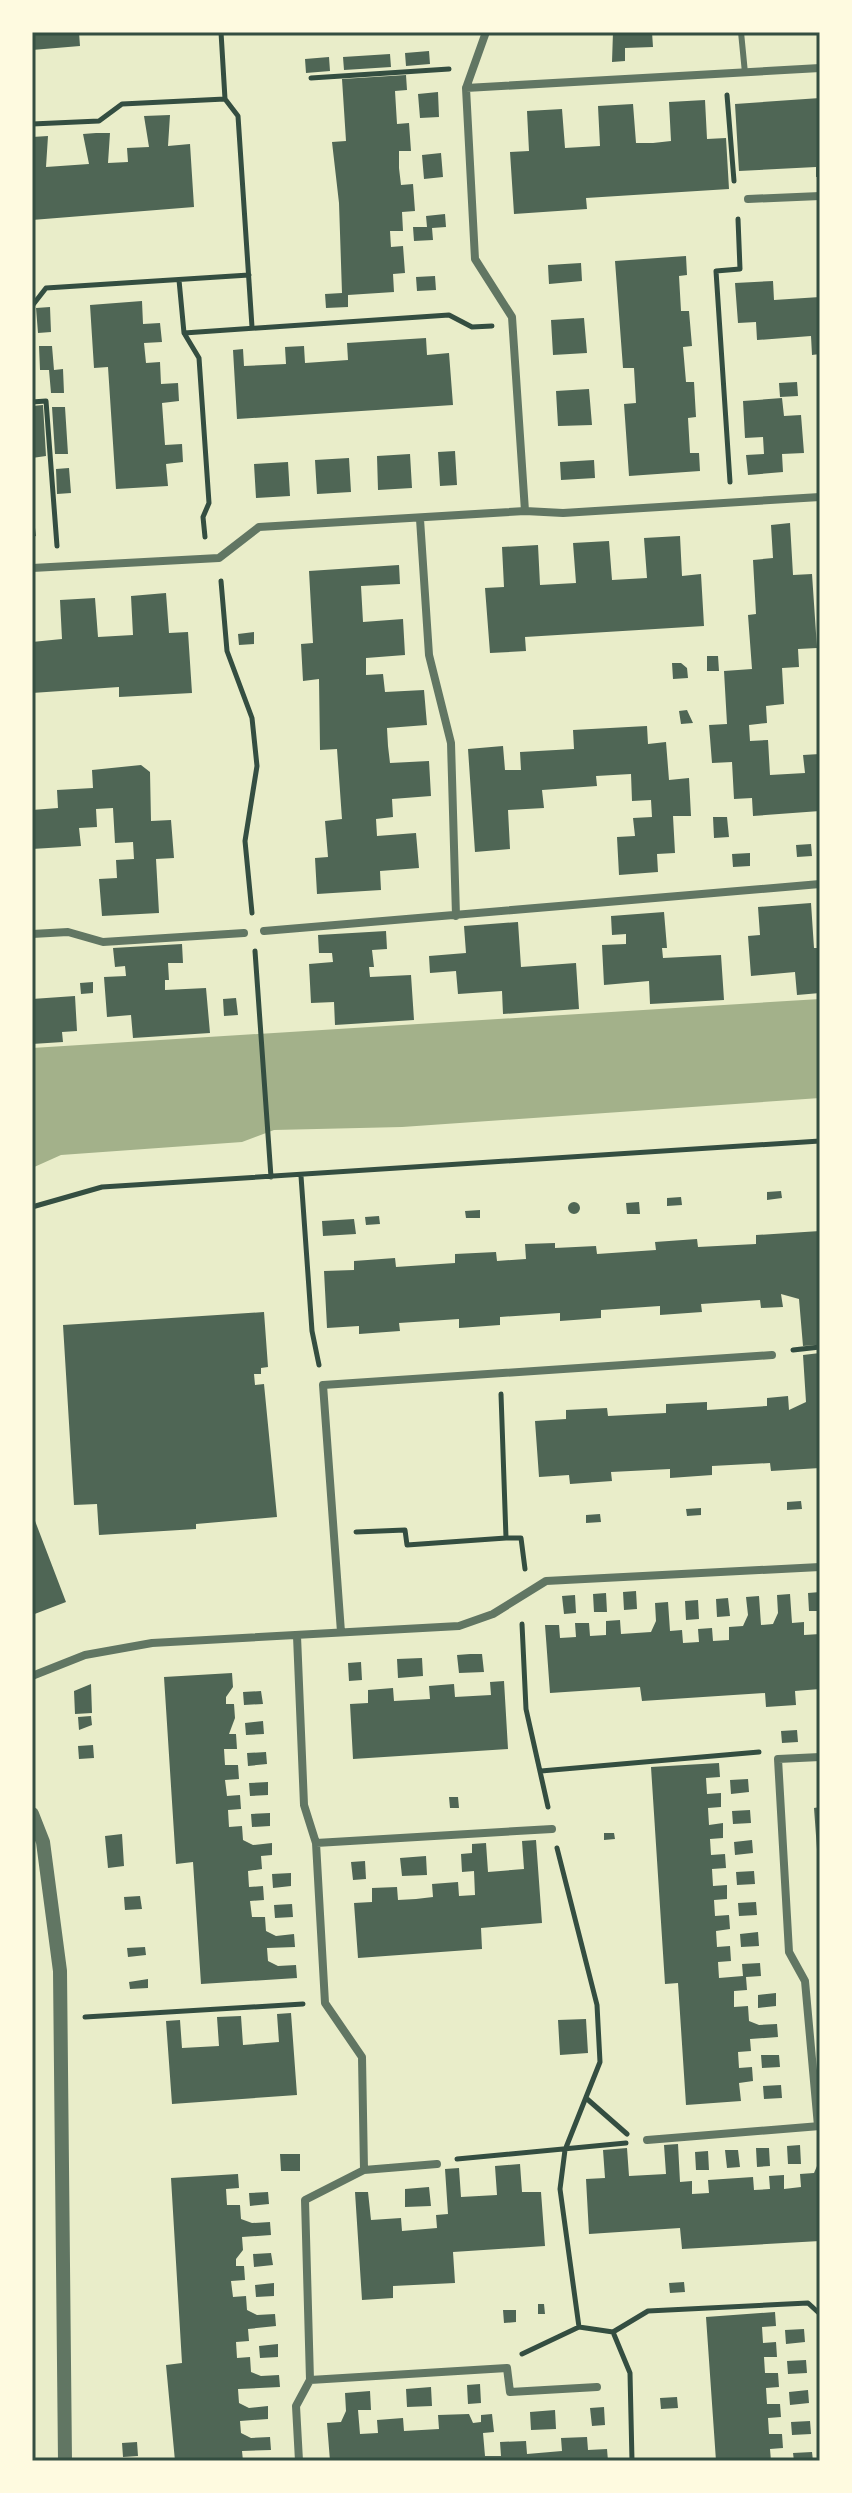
<svg xmlns="http://www.w3.org/2000/svg" width="852" height="2493" font-family="Poppins,sans-serif">
	<rect width="100%" height="100%" fill="#e9edc9"/>
	<!-- water -->
	<path fill="#a3b18a" d="M 820,999 L 820,1098 L 402,1127 L 274,1130 L 242,1142 L 61,1155 L 32,1168 L 32,1048 Z"/>
	<!-- building -->
	<path fill="#4f6655" d="M 32,32 L 79,32 L 80,46 L 32,50 Z
		M 613,32 L 652,32 L 653,47 L 625,48 L 625,61 L 612,62 Z
		M 429,51 L 430,64 L 406,66 L 405,53 Z
		M 390,54 L 391,67 L 344,70 L 343,57 Z
		M 329,57 L 330,71 L 306,73 L 305,59 Z
		M 406,75 L 407,90 L 395,91 L 397,124 L 409,123 L 411,151 L 399,151 L 399,168 L 401,185 L 413,184 L 415,211 L 402,212 L 403,231 L 390,231 L 391,247 L 403,246 L 405,273 L 393,274 L 394,292 L 348,295 L 348,307 L 326,308 L 325,294 L 342,293 L 339,203 L 332,142 L 346,141 L 342,79 Z
		M 438,92 L 439,117 L 420,118 L 418,94 Z
		M 820,98 L 820,177 L 816,177 L 816,167 L 739,171 L 735,104 Z
		M 705,100 L 707,139 L 726,138 L 729,189 L 586,198 L 587,209 L 514,214 L 510,152 L 529,151 L 527,111 L 562,109 L 565,148 L 600,146 L 598,106 L 633,104 L 636,143 L 653,143 L 671,141 L 669,102 Z
		M 170,115 L 168,146 L 190,144 L 194,207 L 32,220 L 32,137 L 48,136 L 46,167 L 89,164 L 83,134 L 96,133 L 110,133 L 108,163 L 128,162 L 127,148 L 149,147 L 144,116 Z
		M 441,153 L 443,177 L 424,179 L 422,155 Z
		M 445,214 L 446,227 L 432,228 L 433,240 L 414,241 L 413,227 L 427,227 L 426,216 Z
		M 686,256 L 687,275 L 679,276 L 681,311 L 689,311 L 692,346 L 683,347 L 686,382 L 694,382 L 695,400 L 696,417 L 688,418 L 690,453 L 699,453 L 700,471 L 629,476 L 624,404 L 636,403 L 634,368 L 623,368 L 615,261 Z
		M 581,263 L 582,281 L 549,284 L 548,265 Z
		M 435,276 L 436,290 L 417,291 L 416,277 Z
		M 773,281 L 774,300 L 820,297 L 820,354 L 812,355 L 811,336 L 757,340 L 756,322 L 738,323 L 735,283 Z
		M 142,301 L 143,324 L 160,323 L 162,342 L 144,343 L 146,363 L 160,362 L 161,384 L 178,383 L 179,401 L 162,403 L 165,445 L 182,444 L 183,462 L 166,464 L 168,486 L 116,489 L 108,367 L 94,368 L 90,305 Z
		M 50,307 L 51,332 L 38,333 L 36,308 Z
		M 584,318 L 587,353 L 553,355 L 551,320 Z
		M 426,338 L 427,355 L 449,353 L 453,405 L 237,419 L 233,350 L 243,349 L 244,366 L 286,364 L 285,347 L 304,346 L 305,363 L 348,360 L 347,343 Z
		M 39,346 L 52,346 L 54,370 L 63,369 L 64,393 L 51,393 L 49,370 L 40,370 Z
		M 797,382 L 798,396 L 780,397 L 779,383 Z
		M 589,389 L 592,425 L 558,426 L 556,391 Z
		M 782,398 L 784,416 L 801,415 L 804,453 L 782,454 L 783,472 L 748,475 L 746,455 L 764,454 L 763,437 L 745,438 L 743,401 Z
		M 43,405 L 46,456 L 32,458 L 32,406 Z
		M 52,407 L 65,407 L 68,454 L 55,454 Z
		M 455,451 L 457,485 L 440,486 L 438,452 Z
		M 410,454 L 412,488 L 378,490 L 377,456 Z
		M 349,458 L 351,492 L 317,494 L 315,460 Z
		M 594,460 L 595,478 L 561,480 L 560,462 Z
		M 288,462 L 290,496 L 256,498 L 254,464 Z
		M 69,468 L 71,493 L 57,494 L 56,469 Z
		M 32,503 L 36,536 L 32,537 Z
		M 790,523 L 793,575 L 812,574 L 817,648 L 798,649 L 799,667 L 782,668 L 784,704 L 766,706 L 767,723 L 749,725 L 750,741 L 768,740 L 770,775 L 805,773 L 803,755 L 820,754 L 820,811 L 753,816 L 752,798 L 734,799 L 732,762 L 712,763 L 709,725 L 727,724 L 724,671 L 752,669 L 748,615 L 756,614 L 753,560 L 773,558 L 771,525 Z
		M 680,536 L 682,576 L 701,574 L 704,626 L 525,637 L 526,651 L 490,653 L 485,588 L 504,587 L 502,547 L 538,545 L 540,585 L 576,583 L 573,543 L 609,541 L 612,580 L 647,578 L 644,538 Z
		M 399,565 L 400,584 L 361,586 L 363,622 L 403,619 L 405,655 L 366,658 L 366,675 L 383,674 L 385,692 L 424,690 L 427,725 L 387,728 L 388,746 L 390,763 L 429,761 L 431,796 L 392,799 L 393,817 L 376,819 L 377,836 L 416,833 L 419,868 L 380,871 L 381,890 L 317,894 L 315,858 L 328,857 L 325,821 L 342,819 L 337,749 L 320,750 L 319,679 L 303,681 L 301,644 L 313,643 L 309,571 Z
		M 166,593 L 169,633 L 188,632 L 192,693 L 119,697 L 119,687 L 32,693 L 32,642 L 62,639 L 60,600 L 95,598 L 98,637 L 133,635 L 131,596 Z
		M 254,632 L 254,644 L 239,645 L 238,634 Z
		M 707,656 L 718,656 L 719,671 L 707,671 Z
		M 672,663 L 681,663 L 687,668 L 688,678 L 673,679 Z
		M 687,710 L 693,723 L 681,724 L 679,711 Z
		M 647,726 L 648,744 L 666,742 L 669,780 L 689,778 L 691,816 L 673,816 L 675,853 L 657,854 L 658,872 L 619,875 L 617,837 L 635,836 L 633,818 L 652,817 L 651,800 L 632,801 L 631,774 L 596,776 L 597,786 L 542,790 L 544,808 L 508,810 L 510,849 L 475,852 L 468,749 L 503,746 L 505,770 L 521,770 L 520,752 L 574,749 L 573,730 Z
		M 141,765 L 150,772 L 151,821 L 171,820 L 174,858 L 156,859 L 159,913 L 102,916 L 99,879 L 117,878 L 116,860 L 134,859 L 133,842 L 115,843 L 113,808 L 96,809 L 97,827 L 79,828 L 81,846 L 32,849 L 32,810 L 58,808 L 57,790 L 93,788 L 92,770 Z
		M 713,817 L 727,817 L 729,837 L 714,838 Z
		M 811,844 L 812,856 L 797,857 L 796,845 Z
		M 750,853 L 750,866 L 733,867 L 732,854 Z
		M 811,903 L 814,948 L 820,948 L 820,993 L 797,995 L 795,972 L 751,976 L 748,936 L 760,935 L 758,907 Z
		M 664,912 L 667,948 L 662,948 L 663,958 L 721,955 L 724,1000 L 650,1004 L 649,981 L 604,985 L 602,945 L 626,944 L 626,934 L 612,935 L 611,916 Z
		M 518,922 L 521,967 L 576,963 L 579,1009 L 503,1014 L 502,991 L 458,994 L 456,971 L 430,973 L 429,956 L 466,953 L 464,926 Z
		M 386,931 L 387,949 L 372,950 L 374,967 L 369,967 L 370,977 L 411,975 L 414,1020 L 335,1025 L 334,1002 L 311,1003 L 309,964 L 333,962 L 332,953 L 319,953 L 318,935 Z
		M 182,944 L 183,963 L 168,963 L 169,980 L 165,980 L 165,990 L 206,988 L 210,1033 L 133,1038 L 131,1015 L 107,1017 L 104,977 L 126,976 L 125,966 L 115,967 L 113,948 Z
		M 93,982 L 93,993 L 81,994 L 80,983 Z
		M 75,996 L 77,1031 L 62,1032 L 63,1042 L 32,1044 L 32,999 Z
		M 236,998 L 238,1015 L 224,1016 L 223,999 Z
		M 781,1191 L 782,1198 L 767,1200 L 767,1192 Z
		M 681,1197 L 682,1205 L 667,1206 L 667,1198 Z
		M568 1208a6 6 0 1 1 12 0a6 6 0 1 1-12 0Z
		M 639,1202 L 640,1214 L 627,1214 L 626,1203 Z
		M 480,1210 L 480,1218 L 466,1218 L 465,1211 Z
		M 379,1216 L 380,1224 L 366,1225 L 365,1217 Z
		M 354,1219 L 356,1234 L 323,1236 L 322,1221 Z
		M 820,1231 L 820,1345 L 803,1346 L 799,1299 L 781,1294 L 783,1307 L 761,1308 L 760,1300 L 701,1304 L 702,1312 L 660,1315 L 660,1306 L 601,1310 L 601,1318 L 560,1321 L 560,1313 L 500,1317 L 500,1325 L 459,1328 L 459,1319 L 399,1323 L 400,1331 L 359,1334 L 359,1326 L 327,1328 L 324,1271 L 354,1270 L 354,1261 L 395,1258 L 396,1267 L 455,1263 L 455,1254 L 496,1252 L 497,1261 L 526,1259 L 525,1244 L 555,1243 L 555,1248 L 596,1246 L 597,1254 L 656,1250 L 655,1242 L 697,1239 L 698,1247 L 756,1244 L 756,1235 Z
		M 264,1312 L 268,1367 L 261,1368 L 261,1374 L 254,1374 L 255,1385 L 264,1384 L 277,1517 L 196,1524 L 196,1529 L 99,1535 L 97,1504 L 74,1505 L 63,1325 Z
		M 820,1353 L 820,1468 L 771,1471 L 770,1463 L 712,1466 L 712,1475 L 670,1478 L 670,1469 L 611,1472 L 612,1481 L 570,1484 L 569,1475 L 539,1477 L 535,1421 L 566,1419 L 566,1410 L 607,1408 L 608,1416 L 666,1413 L 666,1404 L 707,1402 L 707,1410 L 767,1406 L 767,1398 L 788,1396 L 789,1410 L 806,1402 L 803,1355 Z
		M 801,1501 L 802,1509 L 787,1510 L 787,1502 Z
		M 701,1508 L 701,1515 L 687,1516 L 686,1509 Z
		M 32,1513 L 66,1602 L 32,1615 Z
		M 600,1514 L 601,1522 L 586,1523 L 586,1515 Z
		M 636,1591 L 637,1609 L 624,1610 L 623,1592 Z
		M 820,1592 L 820,1611 L 809,1611 L 808,1593 Z
		M 606,1593 L 607,1612 L 594,1612 L 593,1594 Z
		M 790,1594 L 792,1623 L 804,1622 L 804,1635 L 820,1634 L 820,1689 L 795,1691 L 796,1705 L 766,1707 L 765,1693 L 642,1701 L 640,1687 L 550,1693 L 545,1625 L 559,1625 L 560,1638 L 576,1637 L 575,1623 L 589,1623 L 590,1636 L 606,1635 L 606,1621 L 620,1620 L 621,1634 L 651,1632 L 656,1621 L 655,1603 L 668,1602 L 670,1631 L 682,1630 L 683,1643 L 699,1642 L 698,1629 L 712,1628 L 713,1641 L 729,1640 L 729,1627 L 743,1626 L 748,1615 L 746,1597 L 759,1596 L 761,1625 L 773,1624 L 778,1613 L 777,1595 Z
		M 575,1595 L 576,1613 L 564,1614 L 562,1596 Z
		M 728,1598 L 730,1616 L 717,1617 L 716,1599 Z
		M 698,1600 L 699,1619 L 686,1620 L 685,1601 Z
		M 470,1654 L 482,1654 L 484,1672 L 459,1673 L 457,1655 Z
		M 422,1658 L 423,1676 L 398,1678 L 397,1659 Z
		M 361,1662 L 362,1680 L 349,1681 L 348,1663 Z
		M 232,1673 L 233,1687 L 226,1697 L 226,1704 L 234,1704 L 235,1718 L 229,1734 L 236,1734 L 237,1749 L 224,1749 L 225,1765 L 238,1765 L 239,1779 L 225,1780 L 227,1796 L 240,1795 L 241,1809 L 228,1810 L 229,1827 L 242,1826 L 243,1840 L 253,1845 L 272,1843 L 272,1855 L 261,1856 L 262,1869 L 248,1871 L 249,1887 L 263,1886 L 264,1900 L 250,1901 L 252,1917 L 265,1917 L 266,1931 L 276,1936 L 294,1934 L 295,1947 L 267,1948 L 268,1961 L 278,1966 L 296,1965 L 297,1978 L 201,1984 L 193,1862 L 176,1864 L 164,1677 Z
		M 504,1681 L 508,1749 L 353,1759 L 350,1704 L 368,1703 L 368,1690 L 393,1688 L 394,1701 L 430,1699 L 429,1686 L 441,1685 L 454,1684 L 455,1697 L 491,1695 L 490,1682 Z
		M 91,1684 L 92,1713 L 75,1714 L 74,1691 Z
		M 261,1691 L 263,1704 L 244,1705 L 243,1692 Z
		M 91,1716 L 92,1725 L 79,1730 L 78,1717 Z
		M 263,1721 L 264,1734 L 246,1735 L 245,1723 Z
		M 797,1730 L 798,1742 L 782,1743 L 781,1731 Z
		M 93,1745 L 94,1758 L 79,1759 L 78,1746 Z
		M 266,1752 L 267,1764 L 248,1766 L 247,1753 Z
		M 719,1763 L 720,1777 L 706,1778 L 707,1794 L 721,1793 L 721,1807 L 708,1808 L 709,1825 L 723,1823 L 723,1838 L 710,1839 L 711,1855 L 725,1854 L 726,1868 L 712,1869 L 713,1886 L 727,1885 L 727,1899 L 714,1900 L 715,1916 L 729,1915 L 730,1929 L 716,1931 L 717,1947 L 730,1946 L 731,1961 L 718,1962 L 719,1978 L 743,1976 L 742,1964 L 760,1963 L 761,1976 L 746,1977 L 747,1990 L 734,1991 L 734,2007 L 748,2006 L 749,2021 L 759,2025 L 777,2024 L 778,2037 L 750,2039 L 751,2051 L 738,2052 L 739,2068 L 752,2067 L 753,2081 L 739,2083 L 741,2101 L 686,2105 L 678,1983 L 665,1984 L 651,1767 Z
		M 748,1779 L 749,1792 L 731,1794 L 730,1780 Z
		M 268,1782 L 268,1795 L 250,1796 L 249,1783 Z
		M 449,1797 L 458,1797 L 459,1808 L 450,1808 Z
		M 820,1807 L 820,1863 L 818,1863 L 814,1808 Z
		M 750,1810 L 751,1823 L 733,1824 L 732,1811 Z
		M 270,1813 L 270,1826 L 252,1827 L 251,1814 Z
		M 604,1833 L 614,1833 L 615,1839 L 604,1840 Z
		M 122,1834 L 124,1866 L 108,1868 L 105,1836 Z
		M 536,1840 L 542,1923 L 481,1928 L 482,1949 L 358,1958 L 354,1903 L 372,1902 L 372,1888 L 397,1887 L 398,1900 L 416,1899 L 433,1897 L 432,1884 L 458,1882 L 459,1896 L 475,1895 L 474,1871 L 462,1872 L 461,1854 L 472,1853 L 472,1844 L 486,1843 L 488,1872 L 524,1869 L 522,1841 Z
		M 752,1840 L 753,1853 L 735,1855 L 734,1842 Z
		M 426,1856 L 427,1875 L 402,1876 L 400,1858 Z
		M 365,1861 L 366,1879 L 353,1880 L 351,1862 Z
		M 754,1871 L 755,1884 L 737,1885 L 736,1872 Z
		M 291,1873 L 291,1886 L 273,1888 L 272,1874 Z
		M 140,1896 L 142,1909 L 125,1910 L 124,1897 Z
		M 756,1902 L 757,1915 L 739,1916 L 738,1903 Z
		M 292,1904 L 293,1917 L 275,1918 L 274,1905 Z
		M 758,1932 L 759,1946 L 741,1947 L 740,1934 Z
		M 145,1947 L 146,1955 L 128,1957 L 127,1948 Z
		M 148,1979 L 148,1988 L 130,1989 L 129,1982 Z
		M 776,1993 L 776,2006 L 758,2008 L 758,1995 Z
		M 291,2013 L 297,2095 L 172,2104 L 166,2021 L 180,2020 L 182,2048 L 219,2046 L 217,2017 L 241,2016 L 243,2045 L 279,2042 L 277,2014 Z
		M 586,2019 L 588,2053 L 560,2055 L 558,2020 Z
		M 761,2055 L 779,2055 L 780,2067 L 762,2068 Z
		M 781,2085 L 782,2098 L 764,2099 L 763,2086 Z
		M 678,2144 L 680,2182 L 692,2181 L 692,2194 L 709,2193 L 708,2180 L 753,2177 L 754,2190 L 770,2189 L 769,2176 L 784,2175 L 784,2189 L 801,2187 L 800,2174 L 814,2173 L 820,2159 L 820,2241 L 682,2249 L 680,2228 L 589,2234 L 586,2179 L 605,2178 L 603,2150 L 627,2148 L 629,2176 L 666,2174 L 664,2145 Z
		M 800,2145 L 801,2164 L 788,2164 L 787,2146 Z
		M 756,2148 L 769,2148 L 770,2166 L 757,2167 Z
		M 725,2150 L 738,2150 L 740,2167 L 727,2168 Z
		M 708,2151 L 709,2170 L 696,2170 L 695,2152 Z
		M 280,2154 L 300,2154 L 300,2171 L 281,2171 Z
		M 520,2164 L 522,2192 L 541,2192 L 545,2246 L 453,2252 L 455,2283 L 393,2286 L 393,2298 L 362,2300 L 355,2192 L 368,2192 L 371,2220 L 401,2218 L 402,2231 L 437,2228 L 436,2215 L 448,2214 L 445,2169 L 459,2168 L 461,2197 L 497,2195 L 495,2166 Z
		M 238,2174 L 239,2188 L 226,2189 L 227,2205 L 240,2205 L 241,2219 L 252,2223 L 270,2222 L 271,2235 L 242,2237 L 243,2250 L 236,2259 L 236,2266 L 244,2266 L 245,2280 L 231,2281 L 233,2297 L 246,2296 L 247,2310 L 257,2315 L 275,2314 L 276,2326 L 248,2329 L 249,2341 L 236,2342 L 237,2358 L 250,2357 L 251,2372 L 261,2376 L 279,2375 L 280,2387 L 238,2389 L 239,2403 L 249,2408 L 268,2406 L 268,2419 L 240,2421 L 241,2433 L 251,2438 L 270,2437 L 271,2450 L 242,2451 L 243,2461 L 175,2461 L 166,2365 L 182,2363 L 171,2178 Z
		M 429,2187 L 431,2206 L 405,2207 L 405,2189 Z
		M 268,2192 L 269,2204 L 250,2206 L 249,2193 Z
		M 271,2253 L 273,2265 L 254,2267 L 253,2254 Z
		M 684,2282 L 685,2292 L 670,2293 L 669,2283 Z
		M 274,2283 L 274,2296 L 256,2297 L 255,2285 Z
		M 538,2304 L 544,2304 L 545,2314 L 538,2314 Z
		M 503,2310 L 516,2310 L 516,2322 L 504,2323 Z
		M 775,2312 L 776,2326 L 762,2327 L 763,2343 L 776,2342 L 777,2357 L 764,2357 L 765,2373 L 778,2373 L 779,2387 L 766,2388 L 767,2404 L 780,2404 L 781,2417 L 768,2418 L 769,2434 L 782,2434 L 783,2448 L 770,2449 L 771,2461 L 716,2461 L 706,2317 Z
		M 804,2329 L 805,2342 L 786,2344 L 785,2330 Z
		M 278,2344 L 278,2357 L 260,2358 L 259,2346 Z
		M 806,2360 L 807,2373 L 788,2374 L 787,2361 Z
		M 480,2384 L 481,2403 L 468,2404 L 467,2385 Z
		M 431,2387 L 432,2406 L 407,2407 L 406,2389 Z
		M 808,2390 L 809,2403 L 790,2405 L 789,2392 Z
		M 370,2391 L 371,2410 L 358,2410 L 360,2434 L 378,2433 L 377,2420 L 403,2418 L 404,2431 L 439,2429 L 438,2415 L 469,2414 L 473,2423 L 481,2422 L 481,2415 L 492,2414 L 494,2432 L 483,2433 L 485,2456 L 501,2456 L 500,2442 L 526,2441 L 527,2454 L 562,2451 L 561,2438 L 587,2437 L 588,2450 L 607,2449 L 608,2461 L 330,2461 L 327,2423 L 341,2422 L 346,2411 L 345,2393 Z
		M 677,2397 L 678,2408 L 661,2409 L 660,2398 Z
		M 604,2407 L 605,2425 L 592,2426 L 590,2408 Z
		M 555,2410 L 556,2429 L 531,2430 L 530,2412 Z
		M 810,2421 L 811,2434 L 792,2435 L 791,2422 Z
		M 137,2442 L 138,2456 L 123,2457 L 122,2443 Z
		M 812,2452 L 813,2461 L 794,2461 L 793,2453 Z"/>
	<g fill="none" stroke-linecap="round" stroke-linejoin="round">
		<!-- path -->
		<path stroke="#344e41" stroke-width="5" d="M 311,78 L 449,69
			M 727,95 L 734,181
			M 225,99 L 238,116 L 252,327
			M 32,124 L 99,121 L 122,104 L 225,99 L 221,32
			M 179,280 L 184,333 L 199,358 L 209,503 L 203,517 L 205,537
			M 32,306 L 46,288 L 249,275
			M 184,333 L 449,315 L 472,327 L 492,326
			M 32,402 L 46,401 L 57,546
			M 730,482 L 716,271 L 740,269 L 738,219
			M 221,581 L 227,651 L 252,718 L 257,766 L 245,841 L 252,913
			M 255,951 L 271,1177
			M 301,1176 L 312,1331 L 319,1365
			M 32,1207 L 102,1187 L 820,1141
			M 793,1350 L 820,1347
			M 501,1394 L 506,1538 L 521,1538 L 525,1569
			M 356,1532 L 405,1530 L 407,1545 L 506,1538
			M 522,1624 L 526,1709 L 548,1807
			M 541,1771 L 759,1752
			M 557,1848 L 597,2005 L 600,2062 L 565,2150 L 560,2189 L 579,2327 L 613,2332 L 630,2373 L 632,2461
			M 85,2017 L 303,2004
			M 586,2098 L 627,2134
			M 457,2159 L 626,2143
			M 613,2332 L 648,2311 L 808,2303 L 820,2314
			M 522,2354 L 579,2327"/>
		<!-- service -->
		<path stroke="#617663" stroke-width="6" d="M 741,32 L 745,73"/>
		<!-- minor -->
		<path stroke="#617663" stroke-width="8" d="M 466,88 L 820,68
			M 748,199 L 820,196
			M 525,511 L 563,513 L 820,497
			M 420,519 L 429,655 L 451,743 L 456,916
			M 32,568 L 219,558 L 259,527 L 525,511 L 512,317 L 475,259 L 466,88 L 486,32
			M 264,931 L 820,884
			M 32,934 L 68,932 L 103,942 L 244,933
			M 341,1632 L 323,1385 L 772,1355
			M 297,1636 L 304,1805 L 316,1843 L 325,2003 L 362,2057 L 364,2170 L 305,2200 L 310,2380 L 296,2406 L 299,2461
			M 32,1676 L 85,1655 L 152,1643 L 459,1626 L 493,1614 L 546,1581 L 820,1567
			M 316,1843 L 552,1829
			M 818,2126 L 805,1981 L 789,1952 L 778,1759 L 820,1757
			M 647,2140 L 820,2126
			M 364,2170 L 437,2164
			M 310,2380 L 507,2368 L 510,2392 L 597,2387"/>
		<!-- tertiary -->
		<path stroke="#617663" stroke-width="14" d="M 32,1814 L 43,1842 L 60,1971 L 65,2461"/>
	</g>
	<!-- border -->
	<rect width="852" height="2493" fill="none" stroke="#fefae0" stroke-width="68"/>
	<rect x="34" y="34" width="784" height="2425" fill="none" stroke="#344e41" stroke-width="3"/>
</svg>
